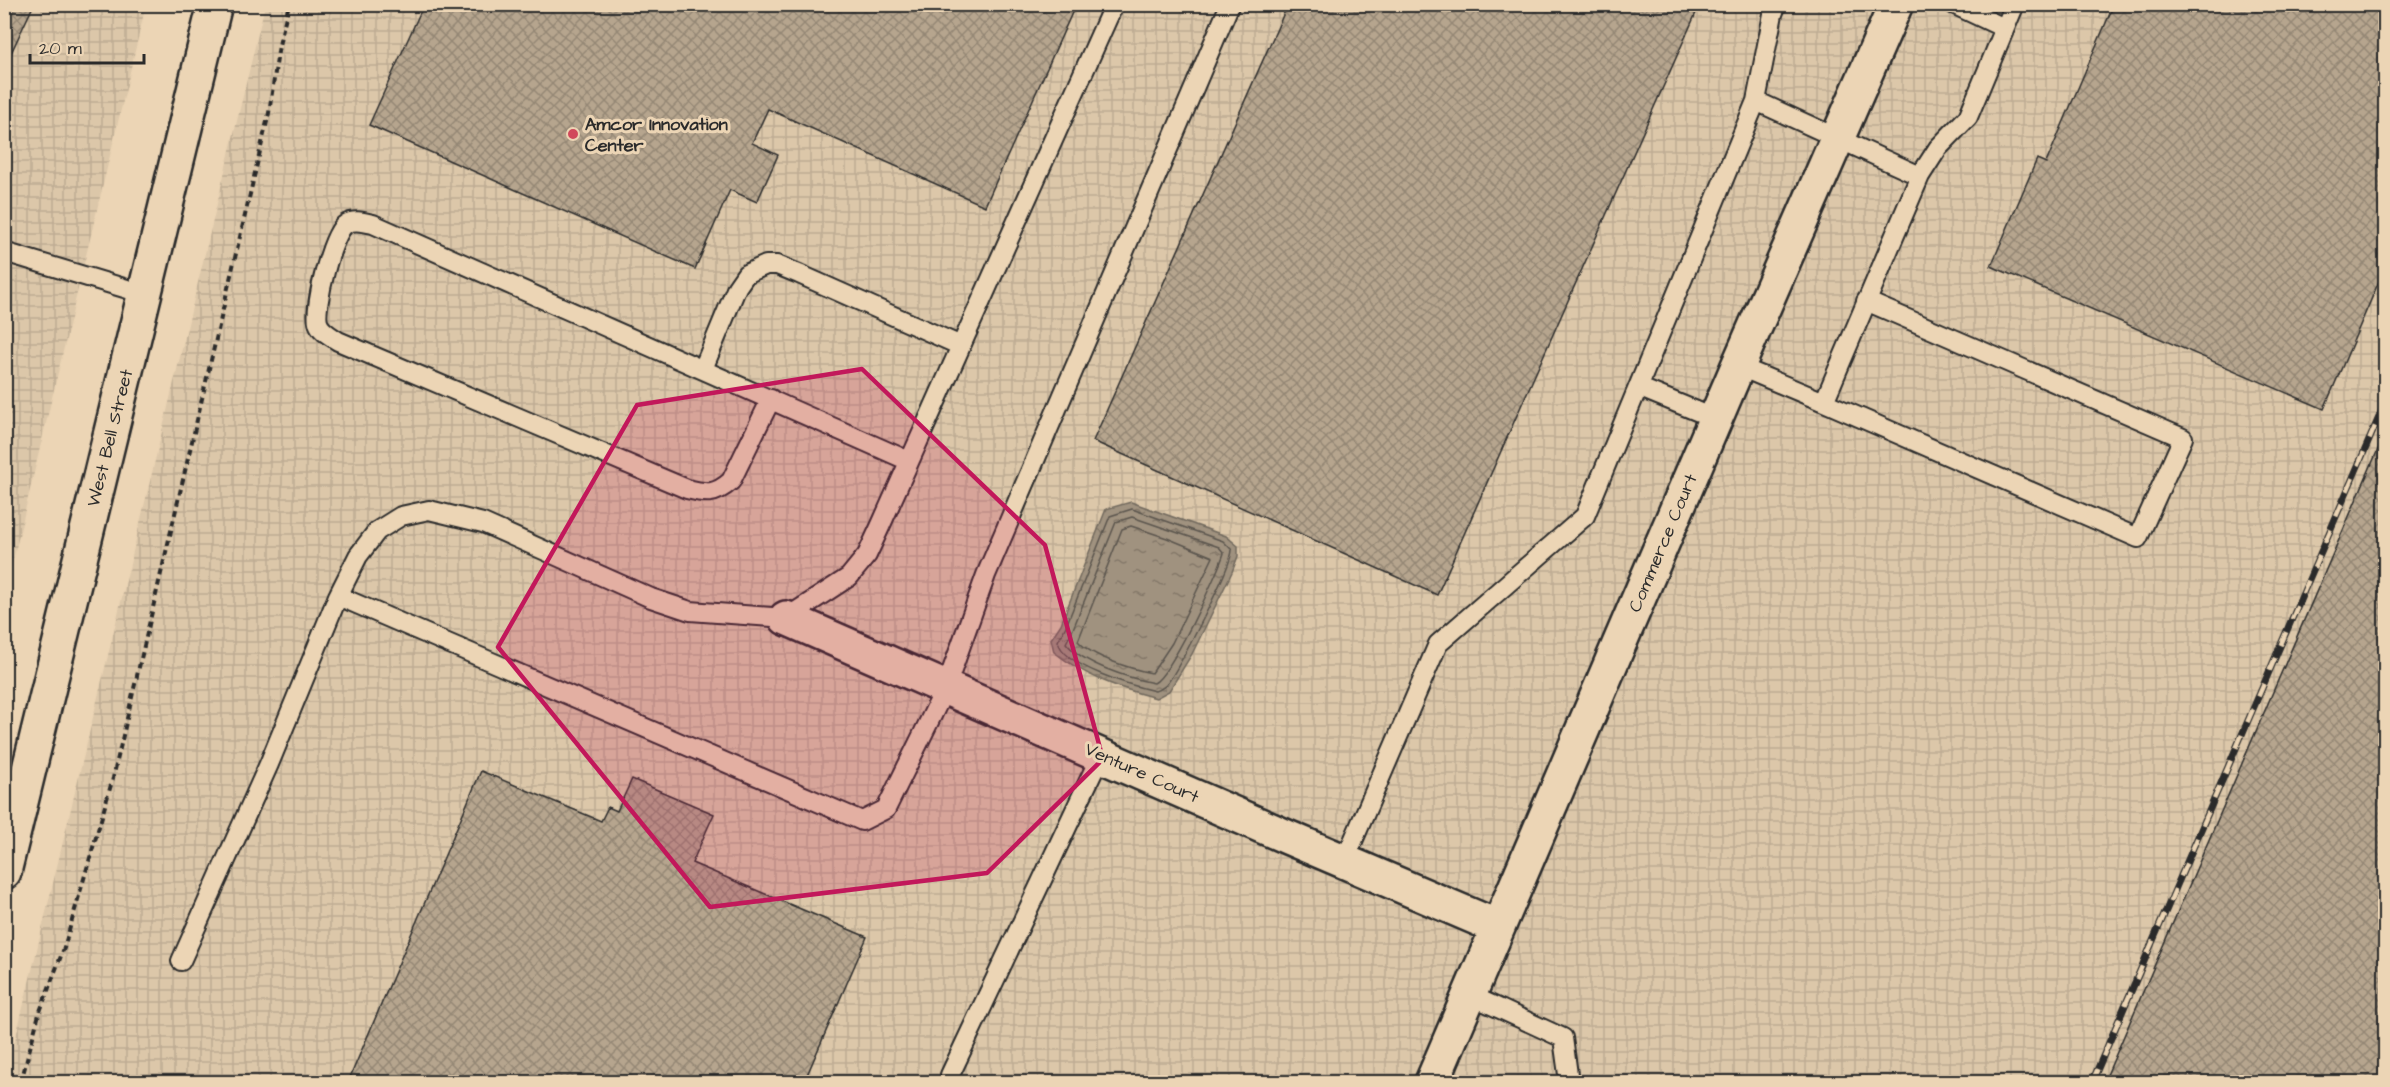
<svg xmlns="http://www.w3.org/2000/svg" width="2390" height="1087" font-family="'Architects Daughter',sans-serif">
	<defs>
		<pattern id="industrial-grid" width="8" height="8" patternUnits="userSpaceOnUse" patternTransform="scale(1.5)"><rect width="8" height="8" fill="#dcc7a9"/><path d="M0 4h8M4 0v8" fill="none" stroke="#bdab92"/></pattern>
		<pattern id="water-ripples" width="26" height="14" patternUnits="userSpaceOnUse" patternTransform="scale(1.5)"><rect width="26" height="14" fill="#a0927f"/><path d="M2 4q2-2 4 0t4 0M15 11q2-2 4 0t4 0" fill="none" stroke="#837768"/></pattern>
		<pattern id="building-cross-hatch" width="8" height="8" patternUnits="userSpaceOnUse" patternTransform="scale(1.5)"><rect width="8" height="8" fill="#b6a58e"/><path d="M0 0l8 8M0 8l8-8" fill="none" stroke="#948774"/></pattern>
	</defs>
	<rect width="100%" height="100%" fill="#ecd5b5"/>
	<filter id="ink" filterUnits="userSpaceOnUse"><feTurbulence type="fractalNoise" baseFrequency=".0167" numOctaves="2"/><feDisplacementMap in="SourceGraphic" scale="12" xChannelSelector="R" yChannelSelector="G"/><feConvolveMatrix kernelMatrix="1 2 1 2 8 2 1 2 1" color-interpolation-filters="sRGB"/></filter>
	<g filter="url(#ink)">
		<!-- industrial -->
		<path fill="url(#industrial-grid)" d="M 5,5 L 146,5 L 5,594 Z
			M 265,5 L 2385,5 L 2385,1082 L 5,1082 Z"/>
		<!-- water -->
		<path fill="url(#water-ripples)" stroke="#71695d" stroke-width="1.5" d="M 1131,502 L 1226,536 L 1238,546 L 1238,556 L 1232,572 L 1192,654 L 1169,691 L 1156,698 C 1118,688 1084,676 1054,652 L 1051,639 L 1061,624 L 1106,509 Z"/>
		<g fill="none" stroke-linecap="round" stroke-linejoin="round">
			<!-- shore -->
			<path stroke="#5a544d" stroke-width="1.5" d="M 1132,509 L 1223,541 L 1232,550 C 1232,566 1179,668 1167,684 C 1164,688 1160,689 1155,691 C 1133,686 1062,666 1058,641 L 1066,626 L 1110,516 Z
				M 1132,517 L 1219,547 L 1224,553 C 1218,573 1170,676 1154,683 C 1128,678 1083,664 1066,643 L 1073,629 L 1116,522 Z
				M 1131,526 L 1167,538 L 1213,557 L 1172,643 L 1152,673 C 1131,669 1092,657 1078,641 L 1122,529 Z"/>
		</g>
		<!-- building -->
		<path fill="url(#building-cross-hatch)" stroke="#2b2b2b" stroke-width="1.5" d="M 4,4 L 34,4 L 4,68 Z
			M 424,4 L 1076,4 L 985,206 L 768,109 L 752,143 L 778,155 L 757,202 L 730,190 L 695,269 L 369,125 Z
			M 1288,4 L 1700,4 L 1437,595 L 1093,441 Z
			M 2114,4 L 2386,4 L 2386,265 L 2324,409 L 1991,266 L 2037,159 L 2046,163 Z
			M 2386,431 L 2386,1082 L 2104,1082 Z
			M 481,771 L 601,821 L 608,807 L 617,811 L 632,779 L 714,814 L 692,863 L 867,937 L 804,1082 L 348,1082 Z"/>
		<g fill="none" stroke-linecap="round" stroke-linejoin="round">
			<defs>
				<path id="lane" d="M 1953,4 L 2004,28
					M 1756,101 L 1773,14 L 1777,4
					M 4,252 L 144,294
					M 1738,366 L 1824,402 L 1920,176 L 1938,148 L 1968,117 L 2015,4
					M 703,369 L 737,287 L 746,274 L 766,265 L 777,265 L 799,274 L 961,346
					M 1638,387 L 1716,419
					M 771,399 L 731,481 C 715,495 707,494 687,489 L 338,341 C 331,336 320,331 318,322 C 314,307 332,232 346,224 C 354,219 364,222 373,224 L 909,461
					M 1824,402 L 2138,538 L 2183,438 L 1866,301
					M 338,596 L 862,821 L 886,809 L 946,687 L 986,575 L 1230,4
					M 1344,862 L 1438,644 L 1585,516 L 1756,101 L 1920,176
					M 181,961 L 269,764 L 338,596 L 358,556 L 377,531 L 401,516 L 429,510 L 483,523 L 651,598 L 690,611 L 786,618 L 849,577 L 867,555 L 880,527 L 1114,4
					M 1470,995 L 1563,1038 L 1569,1082
					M 950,1075 L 1101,755"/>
				<path id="street" d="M 786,618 L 1287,837 L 1498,927
					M 1432,1082 L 1738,366 L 1896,4"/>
				<path id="secondary" d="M 4,872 L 215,4"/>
			</defs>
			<!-- lane casing -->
			<use href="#lane" stroke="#2b2b2b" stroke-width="22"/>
			<!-- street casing -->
			<use href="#street" stroke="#2b2b2b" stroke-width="38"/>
			<!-- secondary casing -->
			<use href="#secondary" stroke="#2b2b2b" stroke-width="38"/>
			<!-- path -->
			<path stroke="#2b2b2b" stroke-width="4" stroke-dasharray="6 4.5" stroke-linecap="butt" d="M 21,1082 L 39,1014 L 64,948 L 113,778 L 269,113 L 279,45 L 289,4"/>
			<!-- lane -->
			<use href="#lane" stroke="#ecd5b5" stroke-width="18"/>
			<!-- street -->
			<use href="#street" stroke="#ecd5b5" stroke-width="33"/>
			<!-- secondary -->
			<use href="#secondary" stroke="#ecd5b5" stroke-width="33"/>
			<defs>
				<path id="rail" d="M 2092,1082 L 2386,401"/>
			</defs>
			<!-- rail casing -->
			<use href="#rail" stroke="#2b2b2b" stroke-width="7"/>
			<!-- rail -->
			<use href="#rail" stroke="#ecd5b5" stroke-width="4.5" stroke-dasharray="14" stroke-linecap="butt"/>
		</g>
	</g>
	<!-- marked area -->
	<path fill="#c2185b" fill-opacity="0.2" stroke="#c2185b" stroke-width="4.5" stroke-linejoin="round" d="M 862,369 L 1045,545 L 1103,759 L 987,873 L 710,907 L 498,647 L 637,405 Z"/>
	<!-- markers -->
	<circle fill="#d1495b" stroke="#ecd5b5" stroke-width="2" cx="573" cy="134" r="6"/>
	<g text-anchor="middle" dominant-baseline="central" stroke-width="6" stroke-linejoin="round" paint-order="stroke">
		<!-- poi labels -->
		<g font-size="18" font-weight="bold" fill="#2b2b2b" stroke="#ecd5b5" text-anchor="start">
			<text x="585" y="124">Amcor Innovation<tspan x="585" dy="21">Center</tspan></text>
		</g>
		<!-- street labels -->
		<g font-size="18" fill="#2b2b2b" stroke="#ecd5b5">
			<text transform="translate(110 438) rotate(-76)">West Bell Street</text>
			<text transform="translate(1663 543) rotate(-67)">Commerce Court</text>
			<text transform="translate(1142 773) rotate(24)">Venture Court</text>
		</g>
	</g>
	<!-- margin -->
	<rect width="2390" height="1087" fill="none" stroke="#ecd5b5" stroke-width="24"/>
	<rect x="12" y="12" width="2366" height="1063" fill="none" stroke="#2b2b2b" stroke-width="2" filter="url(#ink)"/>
	<!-- scale -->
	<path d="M30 54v9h114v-9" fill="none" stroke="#2b2b2b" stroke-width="3"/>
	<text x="39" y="54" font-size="18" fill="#2b2b2b" stroke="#ecd5b5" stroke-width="4.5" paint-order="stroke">20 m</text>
</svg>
